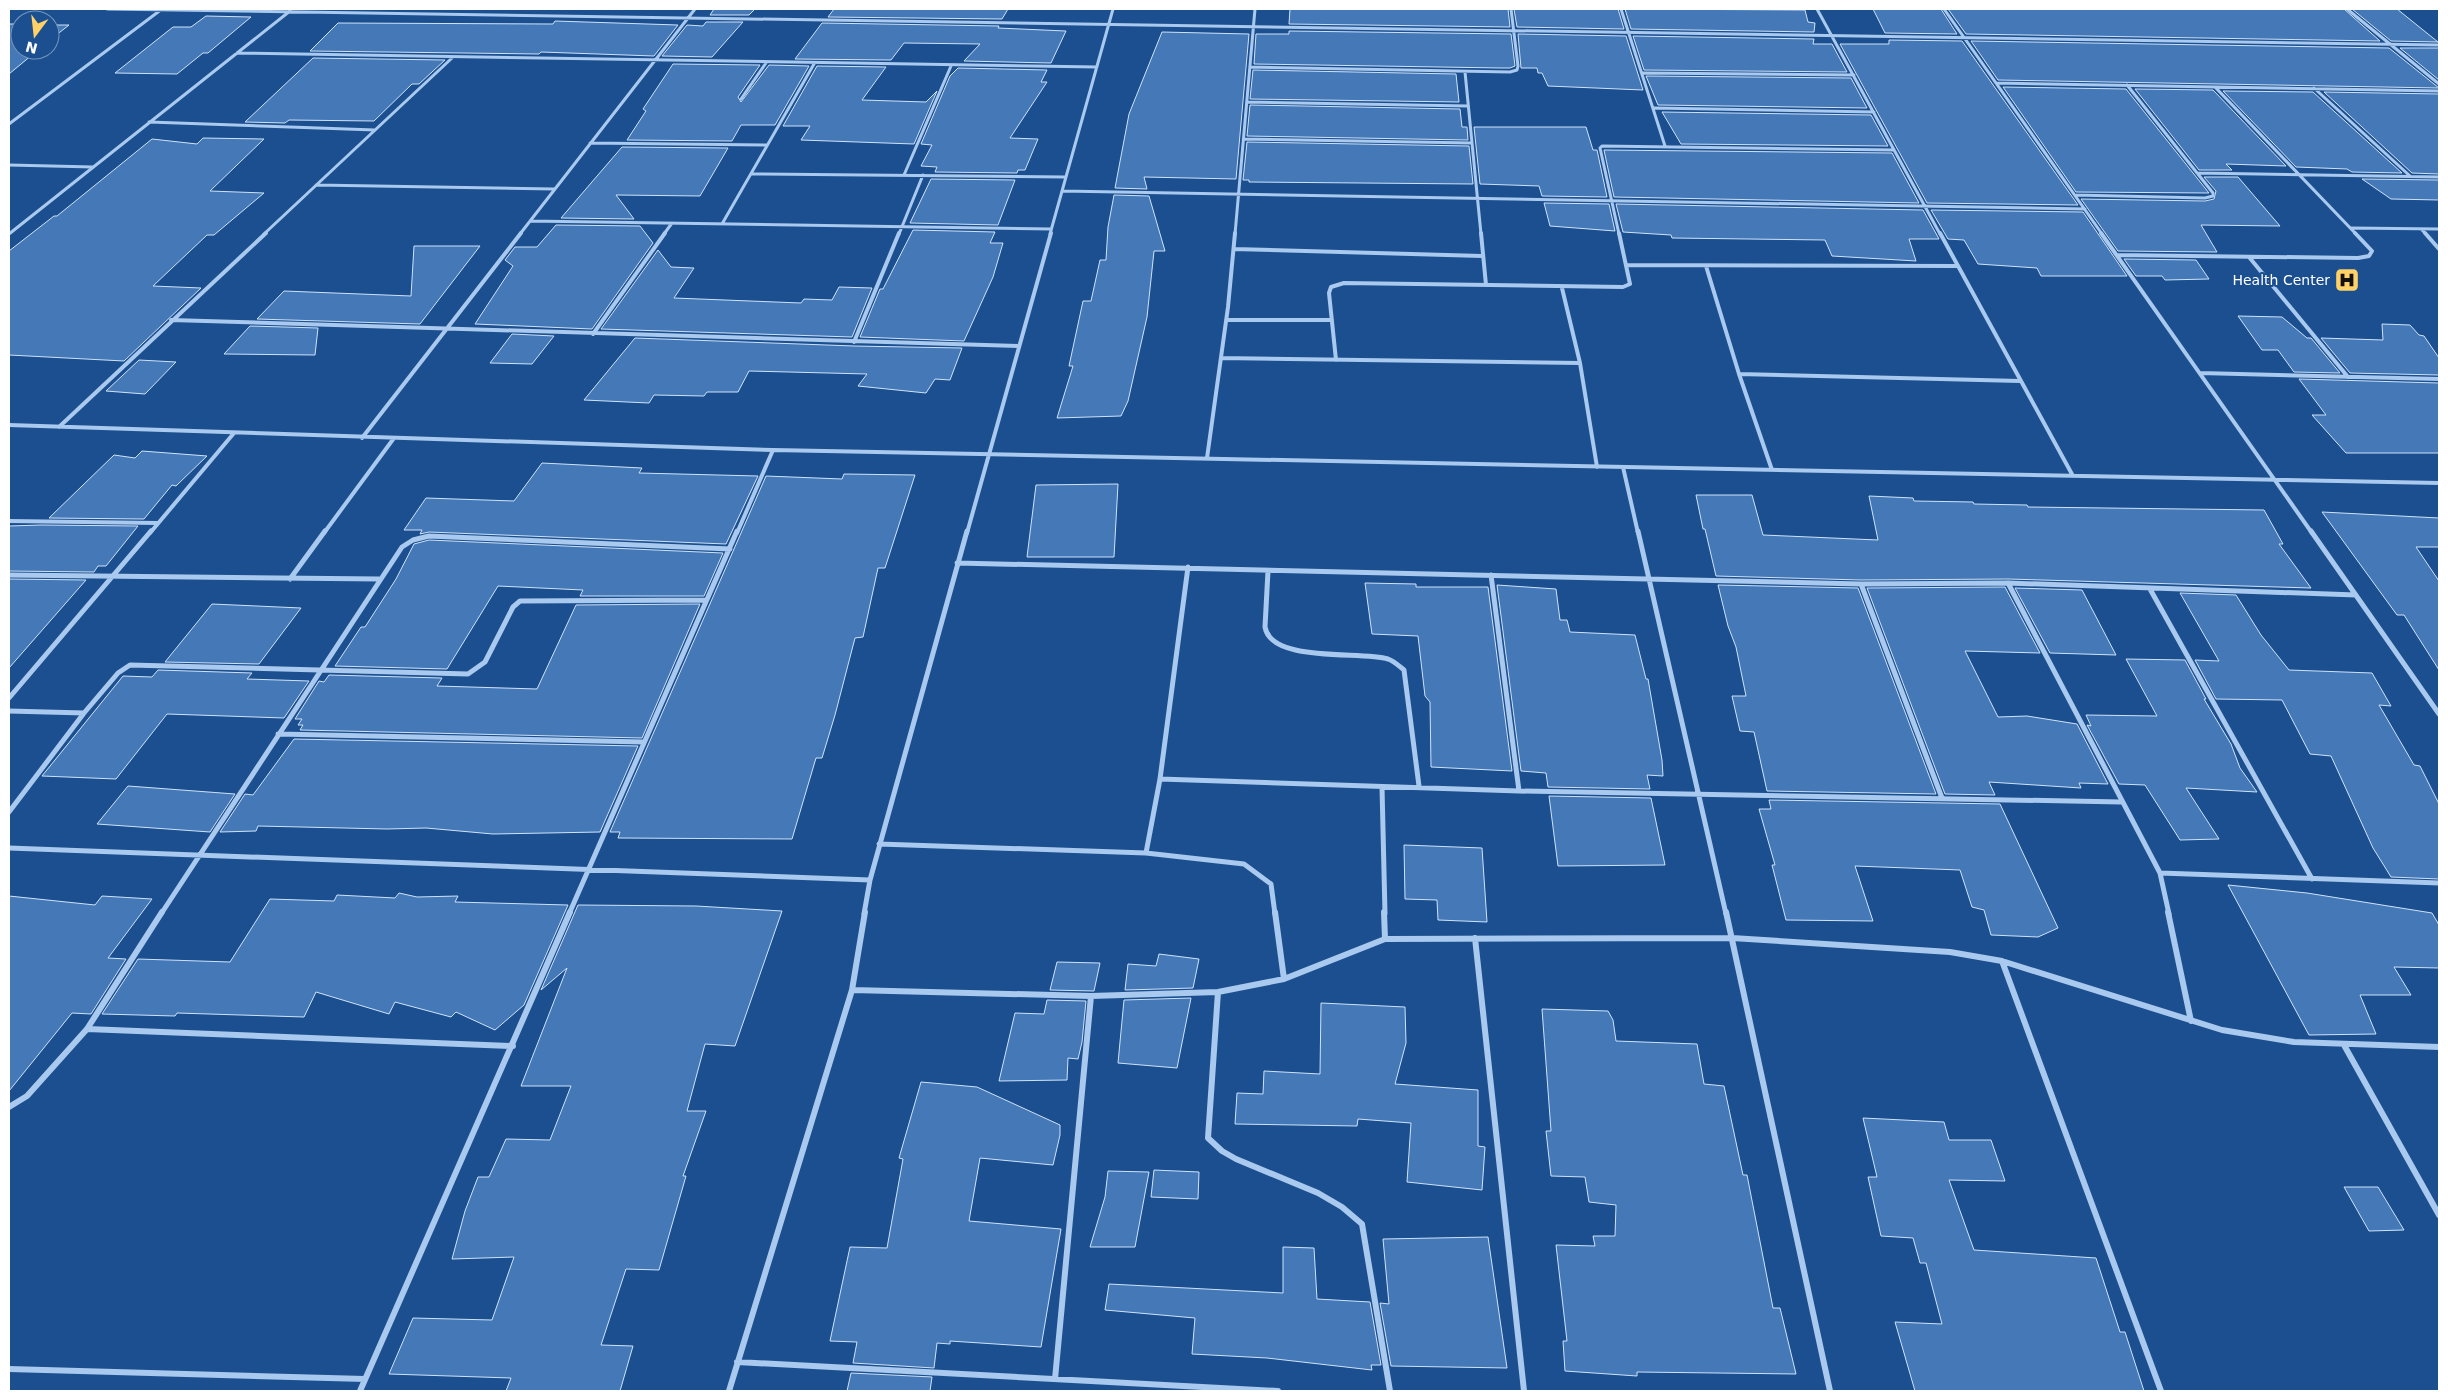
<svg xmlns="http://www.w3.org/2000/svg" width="2448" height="1400" font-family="'DejaVu Sans',sans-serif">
	<rect width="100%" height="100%" fill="#1b4f8f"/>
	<!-- building -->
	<path fill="#4478b7" stroke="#cfe3fa" d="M 714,9 L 755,9 L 749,15 L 710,15 Z
		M 834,9 L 1008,9 L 1002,19 L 828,17 Z
		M 1290,9 L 1508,9 L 1510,27 L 1289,24 Z
		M 1514,9 L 1618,9 L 1624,29 L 1517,27 Z
		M 1625,9 L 1805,10 L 1808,22 L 1815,23 L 1814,32 L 1631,29 Z
		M 1873,9 L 1941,9 L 1957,34 L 1885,33 Z
		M 1948,9 L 2344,9 L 2380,41 L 1966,34 Z
		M 2352,9 L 2397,9 L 2438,42 L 2391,41 Z
		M 206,16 L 251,17 L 208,53 L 203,53 L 177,74 L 115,73 L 173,27 L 191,27 Z
		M 555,21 L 678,25 L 654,56 L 541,52 L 539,54 L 310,51 L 338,23 L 553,24 Z
		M 706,22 L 743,22 L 712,57 L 662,56 L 687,25 L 703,26 Z
		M 822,23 L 999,26 L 998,28 L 1066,31 L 1051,63 L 964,61 L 980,44 L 904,43 L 891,60 L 795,59 Z
		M 9,24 L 20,24 L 20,50 L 38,50 L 9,74 Z
		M 50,25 L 69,25 L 50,40 Z
		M 1289,31 L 1511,34 L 1515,66 L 1510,68 L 1501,68 L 1254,64 L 1256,34 L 1289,34 Z
		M 1162,32 L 1249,34 L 1236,179 L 1144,177 L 1147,189 L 1115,188 L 1129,114 Z
		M 1518,34 L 1626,36 L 1643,90 L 1548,86 L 1542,73 L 1538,73 L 1537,68 L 1521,68 Z
		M 1633,36 L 1814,39 L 1813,44 L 1832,44 L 1847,72 L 1644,70 Z
		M 1889,40 L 1962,41 L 2078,205 L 1927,203 L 1840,44 L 1889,44 Z
		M 1971,41 L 2389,48 L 2439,88 L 1998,80 Z
		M 2400,48 L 2439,48 L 2439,80 Z
		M 313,58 L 445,60 L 419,84 L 412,84 L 374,121 L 289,120 L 285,123 L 245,122 Z
		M 673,64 L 760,65 L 738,97 L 741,102 L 769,65 L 809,66 L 775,125 L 741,125 L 732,141 L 627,140 L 646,111 L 643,109 Z
		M 817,66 L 886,67 L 862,100 L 926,102 L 937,91 L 914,144 L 801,140 L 810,126 L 783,126 Z
		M 958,68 L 1047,70 L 1041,82 L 1047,82 L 1010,138 L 1038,139 L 1025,170 L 1018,170 L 1017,173 L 935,172 L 937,167 L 921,166 L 932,145 L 921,144 L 950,76 Z
		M 1253,70 L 1456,74 L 1459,102 L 1250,99 Z
		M 1646,76 L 1851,78 L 1867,108 L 1658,105 Z
		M 2003,87 L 2126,89 L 2209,193 L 2076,192 Z
		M 2135,89 L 2213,90 L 2286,166 L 2226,164 L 2232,170 L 2199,170 Z
		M 2223,91 L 2313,92 L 2402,173 L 2352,172 L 2347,169 L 2296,167 Z
		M 2324,92 L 2439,94 L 2439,174 L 2412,173 Z
		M 1250,105 L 1460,109 L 1462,127 L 1467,127 L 1468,140 L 1247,136 Z
		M 1662,112 L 1871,115 L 1888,146 L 1681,144 Z
		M 1474,127 L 1586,127 L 1593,150 L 1597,150 L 1607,197 L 1542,196 L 1539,186 L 1480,184 Z
		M 203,138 L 264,139 L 210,191 L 264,193 L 214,235 L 207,235 L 153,286 L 201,288 L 124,361 L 9,355 L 9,251 L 54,216 L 57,216 L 152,139 L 197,144 Z
		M 1247,142 L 1469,146 L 1473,184 L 1249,182 L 1249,180 L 1243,180 Z
		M 622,147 L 728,148 L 700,196 L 616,195 L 634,219 L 561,218 Z
		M 1604,150 L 1892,153 L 1919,203 L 1614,197 Z
		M 2204,177 L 2238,177 L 2280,226 L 2201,225 L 2217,252 L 2118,251 L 2081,199 L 2205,201 L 2214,199 L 2216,191 Z
		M 931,179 L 1015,180 L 998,225 L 910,223 Z
		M 2362,179 L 2439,180 L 2439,200 L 2391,199 Z
		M 1114,195 L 1149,196 L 1165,251 L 1154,251 L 1147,317 L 1128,401 L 1121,416 L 1057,418 L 1073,366 L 1069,366 L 1083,301 L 1091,301 L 1100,260 L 1106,260 L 1108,227 Z
		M 1544,203 L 1609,204 L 1615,231 L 1550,226 Z
		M 1616,204 L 1923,210 L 1939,239 L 1909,239 L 1916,261 L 1832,256 L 1825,240 L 1672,238 L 1671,235 L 1623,232 Z
		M 1931,210 L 2083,212 L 2127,276 L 2041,276 L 2037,268 L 1978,264 L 1964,240 L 1948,239 Z
		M 556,225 L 640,226 L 653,243 L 592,329 L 475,324 L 513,266 L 505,260 L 515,247 L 537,247 Z
		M 913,230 L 995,232 L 990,243 L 1003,243 L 993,277 L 964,341 L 860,337 L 880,289 L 883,289 Z
		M 414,246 L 480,246 L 420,324 L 257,319 L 284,291 L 411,296 Z
		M 658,250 L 671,267 L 694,268 L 674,298 L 801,303 L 804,299 L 832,300 L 839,287 L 872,288 L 852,337 L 601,329 Z
		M 2124,259 L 2196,260 L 2209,279 L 2165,280 L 2162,276 L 2136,276 Z
		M 2238,316 L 2282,317 L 2307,338 L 2311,338 L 2340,373 L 2294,372 L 2278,350 L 2262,350 Z
		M 2382,324 L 2410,325 L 2419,335 L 2424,336 L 2439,358 L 2439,375 L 2350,373 L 2321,338 L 2383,340 Z
		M 250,326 L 318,328 L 315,355 L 224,354 Z
		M 512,334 L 554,336 L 532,364 L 490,363 Z
		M 635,338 L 854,346 L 962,348 L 950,380 L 935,379 L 926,393 L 858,386 L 867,374 L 749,371 L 738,392 L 707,392 L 704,396 L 654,395 L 649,403 L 584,400 Z
		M 139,360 L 176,362 L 145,394 L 106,391 Z
		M 2299,379 L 2439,383 L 2439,453 L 2346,453 L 2312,415 L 2326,415 Z
		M 142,451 L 207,456 L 176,486 L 172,485 L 144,519 L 49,518 L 114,455 L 135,458 Z
		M 542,463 L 642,468 L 639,473 L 758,476 L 726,544 L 429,532 L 420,534 L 422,530 L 404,530 L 426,498 L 514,501 Z
		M 844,474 L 915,475 L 885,568 L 878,568 L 863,637 L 855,638 L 835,715 L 822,758 L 816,758 L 792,839 L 618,838 L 620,832 L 610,832 L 766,476 L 842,479 Z
		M 1118,484 L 1114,557 L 1027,557 L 1036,485 Z
		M 1696,495 L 1752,495 L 1763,535 L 1878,540 L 1869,496 L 1913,498 L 1914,501 L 1973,502 L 1974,504 L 2027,505 L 2028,507 L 2264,510 L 2283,544 L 2279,544 L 2311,588 L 2008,579 L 1861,580 L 1716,576 L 1705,529 L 1703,529 Z
		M 2322,512 L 2439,518 L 2439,547 L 2416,547 L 2439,581 L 2439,670 L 2404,615 L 2397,615 Z
		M 41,525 L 138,526 L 106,566 L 98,566 L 94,572 L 9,571 L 9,526 Z
		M 429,540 L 723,553 L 704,596 L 580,596 L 583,590 L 498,586 L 447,669 L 335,666 L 361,627 L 365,627 L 396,579 L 414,544 Z
		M 9,579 L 86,580 L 9,668 Z
		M 1365,583 L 1416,584 L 1416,587 L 1488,587 L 1512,771 L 1431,767 L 1430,702 L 1425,696 L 1418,636 L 1372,634 Z
		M 1497,585 L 1556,589 L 1560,620 L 1567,620 L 1570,632 L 1635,635 L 1646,679 L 1648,679 L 1662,760 L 1663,776 L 1647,775 L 1650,789 L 1548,787 L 1546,773 L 1521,771 Z
		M 1718,585 L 1858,588 L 1936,794 L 1767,791 L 1754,732 L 1740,731 L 1732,696 L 1746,696 L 1736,647 L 1728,626 Z
		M 2005,587 L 2040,653 L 1965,651 L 1998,717 L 2027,716 L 2077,724 L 2108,784 L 2079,783 L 2081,788 L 1989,782 L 1995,795 L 1945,794 L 1867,588 Z
		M 2015,588 L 2082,590 L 2116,655 L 2050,653 Z
		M 2180,593 L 2236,595 L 2261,635 L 2289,670 L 2372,673 L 2391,706 L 2379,705 L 2414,765 L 2420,766 L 2439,804 L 2439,879 L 2391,877 L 2373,848 L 2331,756 L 2310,754 L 2282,700 L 2216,699 L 2195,660 L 2219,661 Z
		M 212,604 L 301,608 L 259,664 L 165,662 Z
		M 700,604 L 642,738 L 300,730 L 303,725 L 298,725 L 302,719 L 295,719 L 319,681 L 324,682 L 329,675 L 442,678 L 437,686 L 537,689 L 576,605 Z
		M 2126,659 L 2185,660 L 2206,699 L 2204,699 L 2231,744 L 2240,768 L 2257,792 L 2186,788 L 2219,839 L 2180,840 L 2145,785 L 2119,784 L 2087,725 L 2091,726 L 2086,715 L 2157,716 Z
		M 158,670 L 252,673 L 247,679 L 309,681 L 284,718 L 167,714 L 116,779 L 42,776 L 123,676 L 152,677 Z
		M 294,739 L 638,746 L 600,832 L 493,834 L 426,828 L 387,829 L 258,826 L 256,831 L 220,832 L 245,794 L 253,795 Z
		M 128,786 L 235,794 L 210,832 L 97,824 Z
		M 1549,796 L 1651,798 L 1665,865 L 1558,866 Z
		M 1769,800 L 2000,804 L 2058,928 L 2038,937 L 1991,935 L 1984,910 L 1972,907 L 1960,870 L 1855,866 L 1873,921 L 1786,920 L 1772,865 L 1775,865 L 1759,809 L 1771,809 Z
		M 1404,845 L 1482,848 L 1487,922 L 1438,920 L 1437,900 L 1405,899 Z
		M 2228,885 L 2307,893 L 2432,913 L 2439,925 L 2439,968 L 2394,967 L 2411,995 L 2360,995 L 2376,1034 L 2309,1035 Z
		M 399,893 L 417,897 L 458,896 L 455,902 L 568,905 L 524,1005 L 495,1030 L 456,1012 L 451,1017 L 395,1002 L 389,1014 L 316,992 L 304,1017 L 177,1013 L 175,1016 L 102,1014 L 138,959 L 230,962 L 270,899 L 334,901 L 337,895 L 395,898 Z
		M 9,896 L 95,905 L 102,896 L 152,899 L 108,958 L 126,959 L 91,1014 L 72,1013 L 9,1091 Z
		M 578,905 L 696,906 L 782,911 L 735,1046 L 705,1044 L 687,1111 L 706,1111 L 683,1176 L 686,1176 L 659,1270 L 626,1269 L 601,1345 L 633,1346 L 620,1391 L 506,1391 L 511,1378 L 389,1374 L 413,1318 L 492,1320 L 514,1257 L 452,1259 L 465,1211 L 478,1177 L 489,1177 L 506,1139 L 550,1140 L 571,1086 L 521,1086 L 567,968 L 541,990 Z
		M 1159,954 L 1199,959 L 1193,988 L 1125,990 L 1128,964 L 1156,966 Z
		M 1057,962 L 1100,963 L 1094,991 L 1050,990 Z
		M 1191,998 L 1177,1068 L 1118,1063 L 1124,1000 Z
		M 1047,1000 L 1086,1001 L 1082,1042 L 1078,1059 L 1068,1058 L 1067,1080 L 999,1081 L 1015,1013 L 1044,1014 Z
		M 1321,1003 L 1405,1007 L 1406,1043 L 1395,1084 L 1478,1090 L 1478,1146 L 1485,1147 L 1482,1190 L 1407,1182 L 1411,1123 L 1358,1119 L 1357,1126 L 1235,1124 L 1237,1093 L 1263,1094 L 1264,1071 L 1320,1074 Z
		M 1542,1009 L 1608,1011 L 1613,1020 L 1616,1041 L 1697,1044 L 1704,1084 L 1724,1086 L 1743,1175 L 1747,1175 L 1773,1308 L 1780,1308 L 1796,1374 L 1637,1372 L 1637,1376 L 1565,1371 L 1563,1341 L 1567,1341 L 1556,1245 L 1595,1246 L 1593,1236 L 1615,1236 L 1616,1205 L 1589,1202 L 1585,1177 L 1551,1176 L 1546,1131 L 1551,1131 Z
		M 921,1082 L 977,1087 L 1060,1125 L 1060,1135 L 1053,1165 L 980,1158 L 969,1221 L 1061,1229 L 1041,1347 L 950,1341 L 950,1344 L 937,1343 L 934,1368 L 853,1363 L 857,1342 L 830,1341 L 850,1247 L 887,1248 L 903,1159 L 899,1158 Z
		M 1863,1118 L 1944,1122 L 1949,1140 L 1991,1140 L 2005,1181 L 1949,1180 L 1974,1250 L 2096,1258 L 2120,1332 L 2125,1332 L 2144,1391 L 1915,1391 L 1895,1322 L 1942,1324 L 1926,1263 L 1920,1263 L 1913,1238 L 1881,1236 L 1868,1177 L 1877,1177 Z
		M 1154,1170 L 1199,1172 L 1198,1199 L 1151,1197 Z
		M 1108,1171 L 1149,1172 L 1135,1247 L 1090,1247 L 1105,1197 Z
		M 2344,1187 L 2378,1187 L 2404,1230 L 2369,1231 Z
		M 1488,1237 L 1507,1368 L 1391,1366 L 1380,1303 L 1389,1304 L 1383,1239 Z
		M 1283,1247 L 1314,1248 L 1317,1299 L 1370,1302 L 1381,1365 L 1371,1365 L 1372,1370 L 1267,1358 L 1192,1354 L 1195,1318 L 1105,1310 L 1109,1284 L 1283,1293 Z
		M 851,1373 L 932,1377 L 930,1391 L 847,1391 Z"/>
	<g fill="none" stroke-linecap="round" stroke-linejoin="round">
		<!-- street-far3 -->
		<path stroke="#a9c9ee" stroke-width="3" d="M 107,9 L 2439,45
			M 1621,9 L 1665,146
			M 1817,9 L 1940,234
			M 1944,9 L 2102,234
			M 2347,9 L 2439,84
			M 237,53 L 1097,67
			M 1250,67 L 1510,72 L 1517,70 L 1518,66 L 1511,9
			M 1465,72 L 1481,234
			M 1643,73 L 1854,75
			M 1996,83 L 2439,91
			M 2215,87 L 2356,234
			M 2314,88 L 2410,176
			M 741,99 L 766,63
			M 1247,102 L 1468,106
			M 1654,108 L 1874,112
			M 149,122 L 375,130
			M 9,124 L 162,9
			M 1244,139 L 1472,143
			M 590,143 L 767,145
			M 9,165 L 93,167
			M 2197,173 L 2439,177
			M 751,174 L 1065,177
			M 904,175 L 951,66
			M 316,185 L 554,189
			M 1062,191 L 2085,209
			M 2075,195 L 2205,198 L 2213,196 L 2213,193 L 2127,85
			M 530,221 L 1051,229
			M 722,224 L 814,64
			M 2351,228 L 2439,229
			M 2421,229 L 2426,234
			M 9,234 L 290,11
			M 264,234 L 452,58
			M 520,234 L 695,9
			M 664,234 L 672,223
			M 899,234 L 923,175
			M 1050,234 L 1113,9
			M 1235,234 L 1255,9
			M 1619,234 L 1600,148 L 1602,146 L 1894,150"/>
		<!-- street-far2 -->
		<path stroke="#a9c9ee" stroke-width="4" d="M 1481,233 L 1486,285
			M 1940,233 L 2073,476
			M 2101,233 L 2312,533
			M 2425,233 L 2439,249
			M 1234,249 L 1482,256
			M 2117,255 L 2358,258 L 2369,256 L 2372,251 L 2355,233
			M 2249,257 L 2348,377
			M 1626,265 L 1957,266
			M 1706,266 L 1739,374 L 1772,470
			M 1562,288 L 1580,363 L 1597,467
			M 171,320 L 1018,346
			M 1226,320 L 1332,320
			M 593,334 L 665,233
			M 854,342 L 899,233
			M 1221,358 L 1580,363
			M 1336,360 L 1329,293 L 1331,287 L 1344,283 L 1623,287 L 1630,284 L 1619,233
			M 2200,373 L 2439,379
			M 1739,374 L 2020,381
			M 9,425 L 773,450 L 2439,483
			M 59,427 L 266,233
			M 362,438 L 521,233
			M 1207,458 L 1228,307 L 1235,233
			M 1623,467 L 1638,533
			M 9,521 L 157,523
			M 150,533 L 234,433
			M 324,533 L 394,438
			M 737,533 L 773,450
			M 967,533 L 1051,233"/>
		<!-- street-far1 -->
		<path stroke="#a9c9ee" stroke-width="5" d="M 1638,531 L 1726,914
			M 2311,531 L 2439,714
			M 957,563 L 1861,584 L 2008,583 L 2356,595
			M 1268,571 L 1265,627 C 1271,663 1361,651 1388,659 C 1394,661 1399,666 1404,670 L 1419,786
			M 9,575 L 379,579
			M 1491,575 L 1519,791
			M 290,579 L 325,531
			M 2008,583 L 2160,873 L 2169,914
			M 1861,584 L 1942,798
			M 2150,589 L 2312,879
			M 9,698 L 151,531
			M 9,711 L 84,713
			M 278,734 L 644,742
			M 1160,779 L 1519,791 L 2121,802
			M 1382,787 L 1385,914
			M 9,812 L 84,713 L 118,673 L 130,665 L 468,674 L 485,662 L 513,607 L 520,601 L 706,600
			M 879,844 L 1146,853 L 1160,779 L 1188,567
			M 9,848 L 870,880
			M 1146,853 L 1244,864 L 1271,884 L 1275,914
			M 2160,873 L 2439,883
			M 161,914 L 402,547 L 413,540 L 429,536 L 730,549
			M 569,914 L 737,531
			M 864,914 L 870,880 L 967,531"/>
		<!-- street -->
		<path stroke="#a9c9ee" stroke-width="6" d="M 1275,912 L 1284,979
			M 1384,912 L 1385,939
			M 1726,912 L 1830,1391
			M 2168,912 L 2191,1021
			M 1475,938 L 1524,1391
			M 2002,961 L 2161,1391
			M 852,990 L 1091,996 L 1218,992 L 1284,979 L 1385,939 L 1732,938 L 1950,952 L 2002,961 L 2222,1030 L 2294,1042 L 2439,1047
			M 1218,992 L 1208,1138 L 1222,1151 L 1236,1159 L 1318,1193 L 1342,1207 L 1362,1224 L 1390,1391
			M 87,1029 L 513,1046
			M 2344,1045 L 2439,1215
			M 9,1107 L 27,1096 L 87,1029 L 162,912
			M 737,1362 L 1278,1391
			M 9,1369 L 365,1379
			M 1055,1379 L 1091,996
			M 360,1391 L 570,912
			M 729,1391 L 852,990 L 865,912"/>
	</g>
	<!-- icons -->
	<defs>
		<symbol id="hospital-square" viewBox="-11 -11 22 22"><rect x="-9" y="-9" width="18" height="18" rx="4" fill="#ffd166" stroke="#1b4f8f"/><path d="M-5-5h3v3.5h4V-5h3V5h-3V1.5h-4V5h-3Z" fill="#111"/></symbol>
	</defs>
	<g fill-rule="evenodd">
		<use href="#hospital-square" x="2333" y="266" width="28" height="28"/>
	</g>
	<g text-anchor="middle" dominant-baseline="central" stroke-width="4" stroke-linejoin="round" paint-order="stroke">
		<!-- far-poi labels -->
		<g font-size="14" fill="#fff" stroke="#1b4f8f" text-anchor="end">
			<text x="2330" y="280">Health Center</text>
		</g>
	</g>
	<!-- border -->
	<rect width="2448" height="1400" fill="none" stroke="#ffffff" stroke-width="20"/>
	<!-- north arrow -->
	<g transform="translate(35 35) rotate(195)"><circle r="24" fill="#1b4f8f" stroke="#7695bc"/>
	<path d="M0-4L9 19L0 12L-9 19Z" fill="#ffd166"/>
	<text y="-8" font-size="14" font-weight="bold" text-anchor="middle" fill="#ffffff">N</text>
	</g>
</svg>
